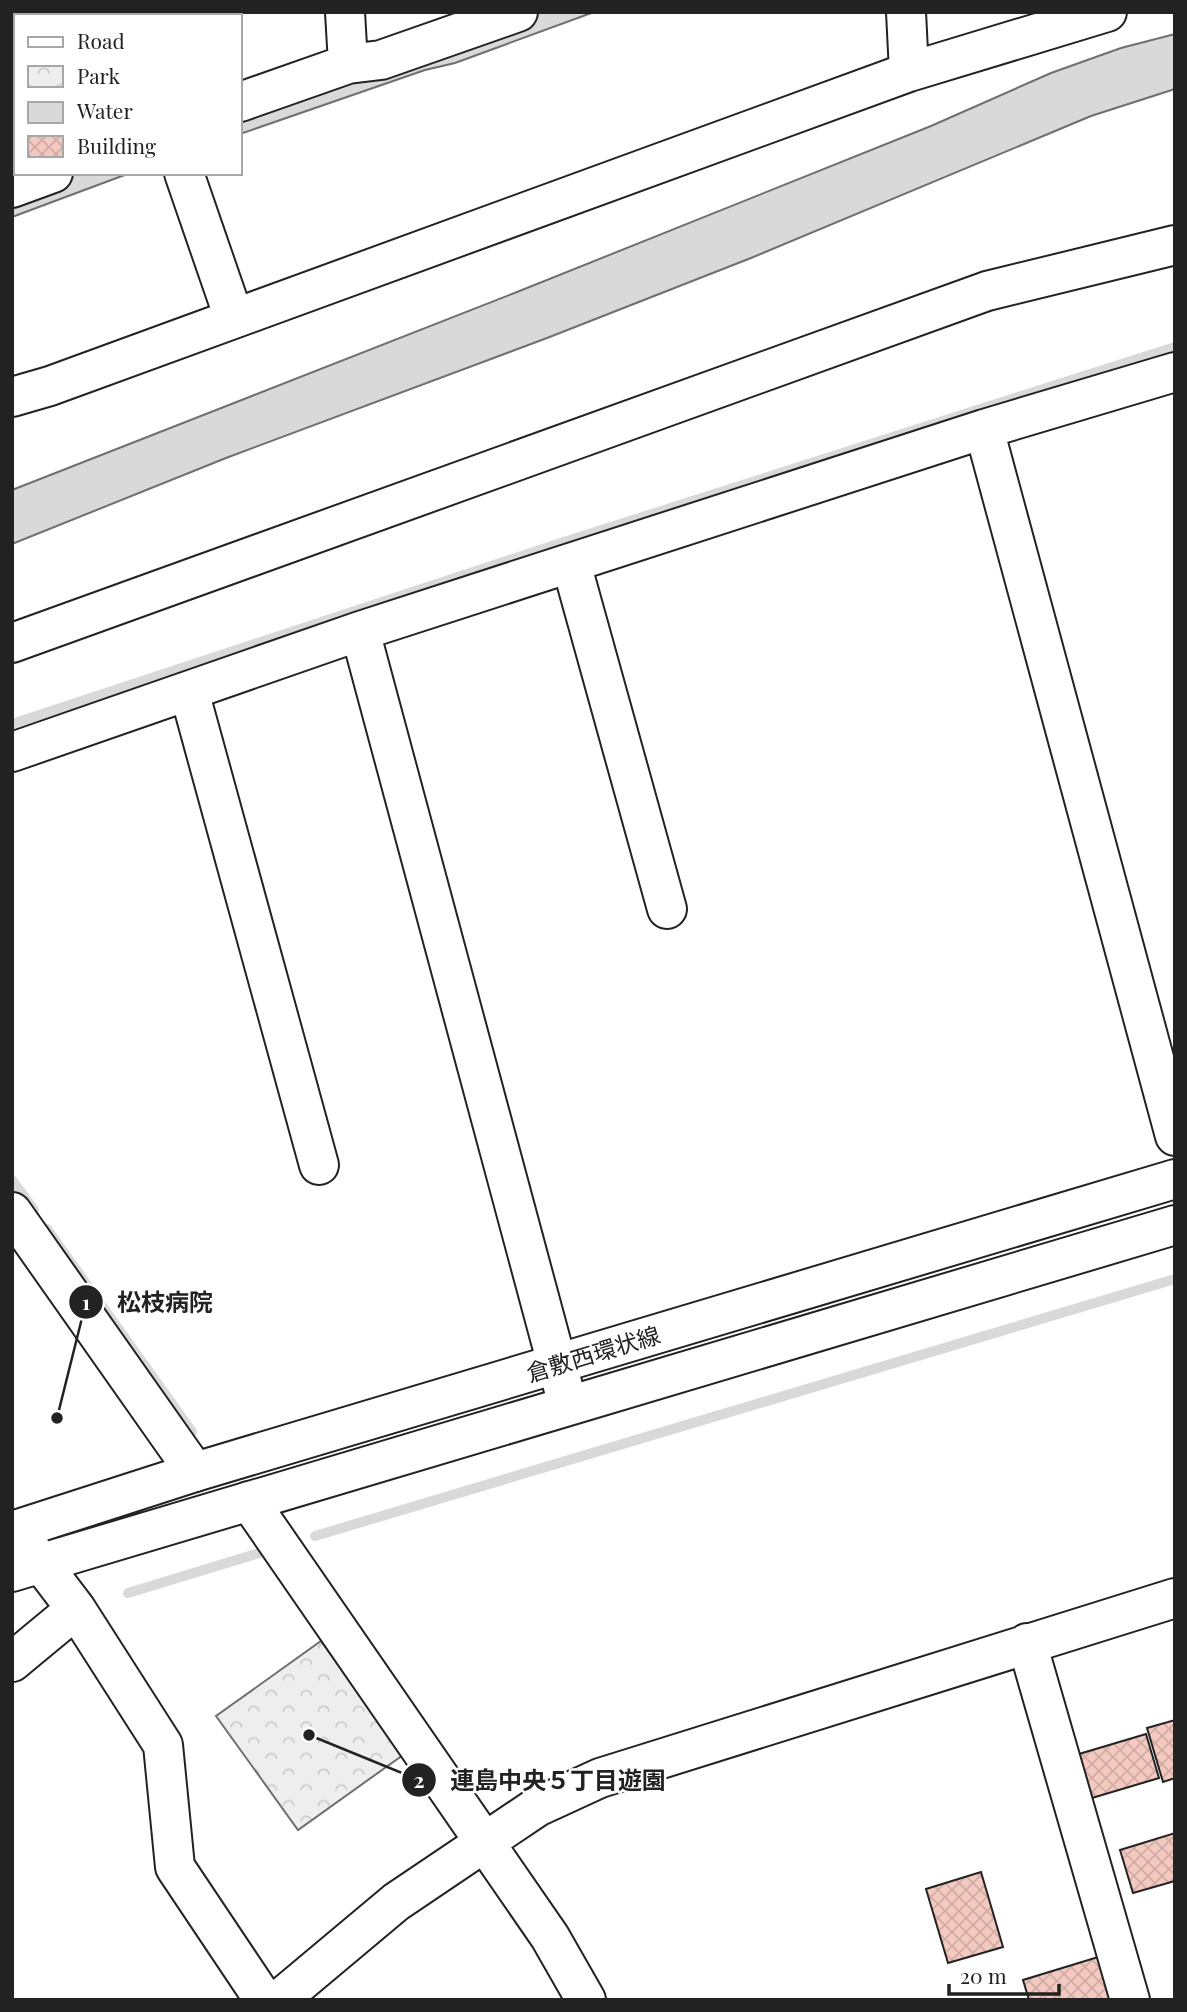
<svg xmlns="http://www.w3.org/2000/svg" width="1187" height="2012" font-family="'Playfair Display','Noto Sans JP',serif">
	<defs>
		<pattern id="park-crowns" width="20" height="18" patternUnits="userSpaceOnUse" patternTransform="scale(1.75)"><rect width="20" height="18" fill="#eee"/><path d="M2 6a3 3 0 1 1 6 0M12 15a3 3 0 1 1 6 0" fill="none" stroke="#ccc"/></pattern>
		<pattern id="building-cross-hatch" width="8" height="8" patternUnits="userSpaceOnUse" patternTransform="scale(1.75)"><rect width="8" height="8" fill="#f3c9c0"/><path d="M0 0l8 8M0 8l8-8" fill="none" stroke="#d0aca5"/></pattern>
	</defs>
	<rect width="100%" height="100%" fill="#fff"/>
	<!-- park -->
	<path fill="url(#park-crowns)" stroke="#6f6f6f" stroke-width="2" d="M 321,1641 L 403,1755 L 298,1830 L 216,1716 Z"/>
	<!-- water -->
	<path fill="#d9d9d9" stroke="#6f6f6f" stroke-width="2" d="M 537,12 L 594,12 L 455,63 L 425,70 L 240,134 L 240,116 Z
		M 1175,34 L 1175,89 L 1091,116 L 751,258 L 547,338 L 226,458 L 12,544 L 12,490 L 517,292 L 931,126 L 1051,73 L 1121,48 Z
		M 78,173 L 130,173 L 12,217 L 12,197 Z"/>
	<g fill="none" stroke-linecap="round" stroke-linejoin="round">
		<!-- stream -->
		<path stroke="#d9d9d9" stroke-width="10" d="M 12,724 L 564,542 L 1175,347
			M 12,1180 L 34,1210
			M 47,1229 L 192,1432
			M 315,1536 L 1175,1279
			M 128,1593 L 259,1553"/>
	</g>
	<!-- building -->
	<path fill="url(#building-cross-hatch)" stroke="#222" stroke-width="2" d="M 1175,1720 L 1175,1778 L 1163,1782 L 1147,1728 Z
		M 1146,1734 L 1159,1778 L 1092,1798 L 1079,1754 Z
		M 1175,1833 L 1175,1881 L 1133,1893 L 1120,1850 Z
		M 981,1872 L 1003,1947 L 948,1963 L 926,1889 Z
		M 1108,1954 L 1121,2000 L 1029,2000 L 1023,1980 Z"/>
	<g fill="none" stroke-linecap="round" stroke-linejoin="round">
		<defs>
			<path id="minor" d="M 146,12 L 146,16
				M 345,12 L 348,64
				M 906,12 L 909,72
				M 240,102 L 348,64 L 381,60 L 518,12
				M 184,173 L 234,318
				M 12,188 L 53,173
				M 12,397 L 50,386 L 909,72 L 1107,12
				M 984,429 L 1175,1136
				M 571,563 L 667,909
				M 360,631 L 568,1405
				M 12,643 L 987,291 L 1175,245
				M 189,691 L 319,1165
				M 12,752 L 360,631 L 984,429 L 1175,372
				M 12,1212 L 195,1472
				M 249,1501 L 550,1937 L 586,2000
				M 22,1538 L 76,1609 L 163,1745 L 175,1867 L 264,2000
				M 1027,1643 L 1130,2000
				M 12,1662 L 76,1609
				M 279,2000 L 396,1902 L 537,1807 L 600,1778 L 1175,1598"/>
			<path id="major" d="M 12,1531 L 195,1472 L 1175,1179
				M 12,1572 L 1175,1225"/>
		</defs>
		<!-- minor casing -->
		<use href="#minor" stroke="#222" stroke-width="42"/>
		<!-- major casing -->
		<use href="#major" stroke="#222" stroke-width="42"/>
		<!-- minor -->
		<use href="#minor" stroke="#fff" stroke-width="38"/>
		<!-- major -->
		<use href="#major" stroke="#fff" stroke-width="38"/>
	</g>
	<g text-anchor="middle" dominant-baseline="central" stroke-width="5" stroke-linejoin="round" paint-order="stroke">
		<!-- street labels -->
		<g font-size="23" fill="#222" stroke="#fff">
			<text transform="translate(593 1353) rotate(-17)">倉敷西環状線</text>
		</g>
	</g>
	<!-- callouts -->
	<path fill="none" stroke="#222" stroke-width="2.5" d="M57 1418L86 1302M309 1735L419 1780"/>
	<g fill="#222" stroke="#fff" stroke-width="2.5">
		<circle cx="57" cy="1418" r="7"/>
		<circle cx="309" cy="1735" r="7"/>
		<circle cx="86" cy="1302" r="18"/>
		<circle cx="419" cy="1780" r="18"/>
	</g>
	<g font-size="21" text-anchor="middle" font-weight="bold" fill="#fff">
		<text x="86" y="1310">1</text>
		<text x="419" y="1788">2</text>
	</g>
	<g font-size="24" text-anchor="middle" font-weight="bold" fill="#222" stroke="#fff" stroke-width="5" stroke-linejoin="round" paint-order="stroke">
		<text x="165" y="1311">松枝病院</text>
		<text x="558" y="1789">連島中央５丁目遊園</text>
	</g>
	<!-- border -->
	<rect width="1187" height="2012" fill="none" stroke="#222222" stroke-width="28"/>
	<!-- legend -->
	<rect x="14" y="14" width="228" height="161" fill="#ffffff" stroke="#a7a7a7" stroke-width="2"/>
	<rect x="28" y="37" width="35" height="10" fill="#ffffff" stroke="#a7a7a7" stroke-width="2"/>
	<text x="77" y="49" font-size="21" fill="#222222">Road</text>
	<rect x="28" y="66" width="35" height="21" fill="url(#park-crowns)" stroke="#a7a7a7" stroke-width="2"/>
	<text x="77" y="84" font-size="21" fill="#222222">Park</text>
	<rect x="28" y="102" width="35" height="21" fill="#d9d9d9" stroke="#a7a7a7" stroke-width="2"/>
	<text x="77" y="119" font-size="21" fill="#222222">Water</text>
	<rect x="28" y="136" width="35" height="21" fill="url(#building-cross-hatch)" stroke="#a7a7a7" stroke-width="2"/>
	<text x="77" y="154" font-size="21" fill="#222222">Building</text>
	<!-- scale -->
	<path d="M949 1984v10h110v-10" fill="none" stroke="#222222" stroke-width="3.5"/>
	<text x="960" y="1984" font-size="21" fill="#222222" stroke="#ffffff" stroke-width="5" paint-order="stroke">20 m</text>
</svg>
